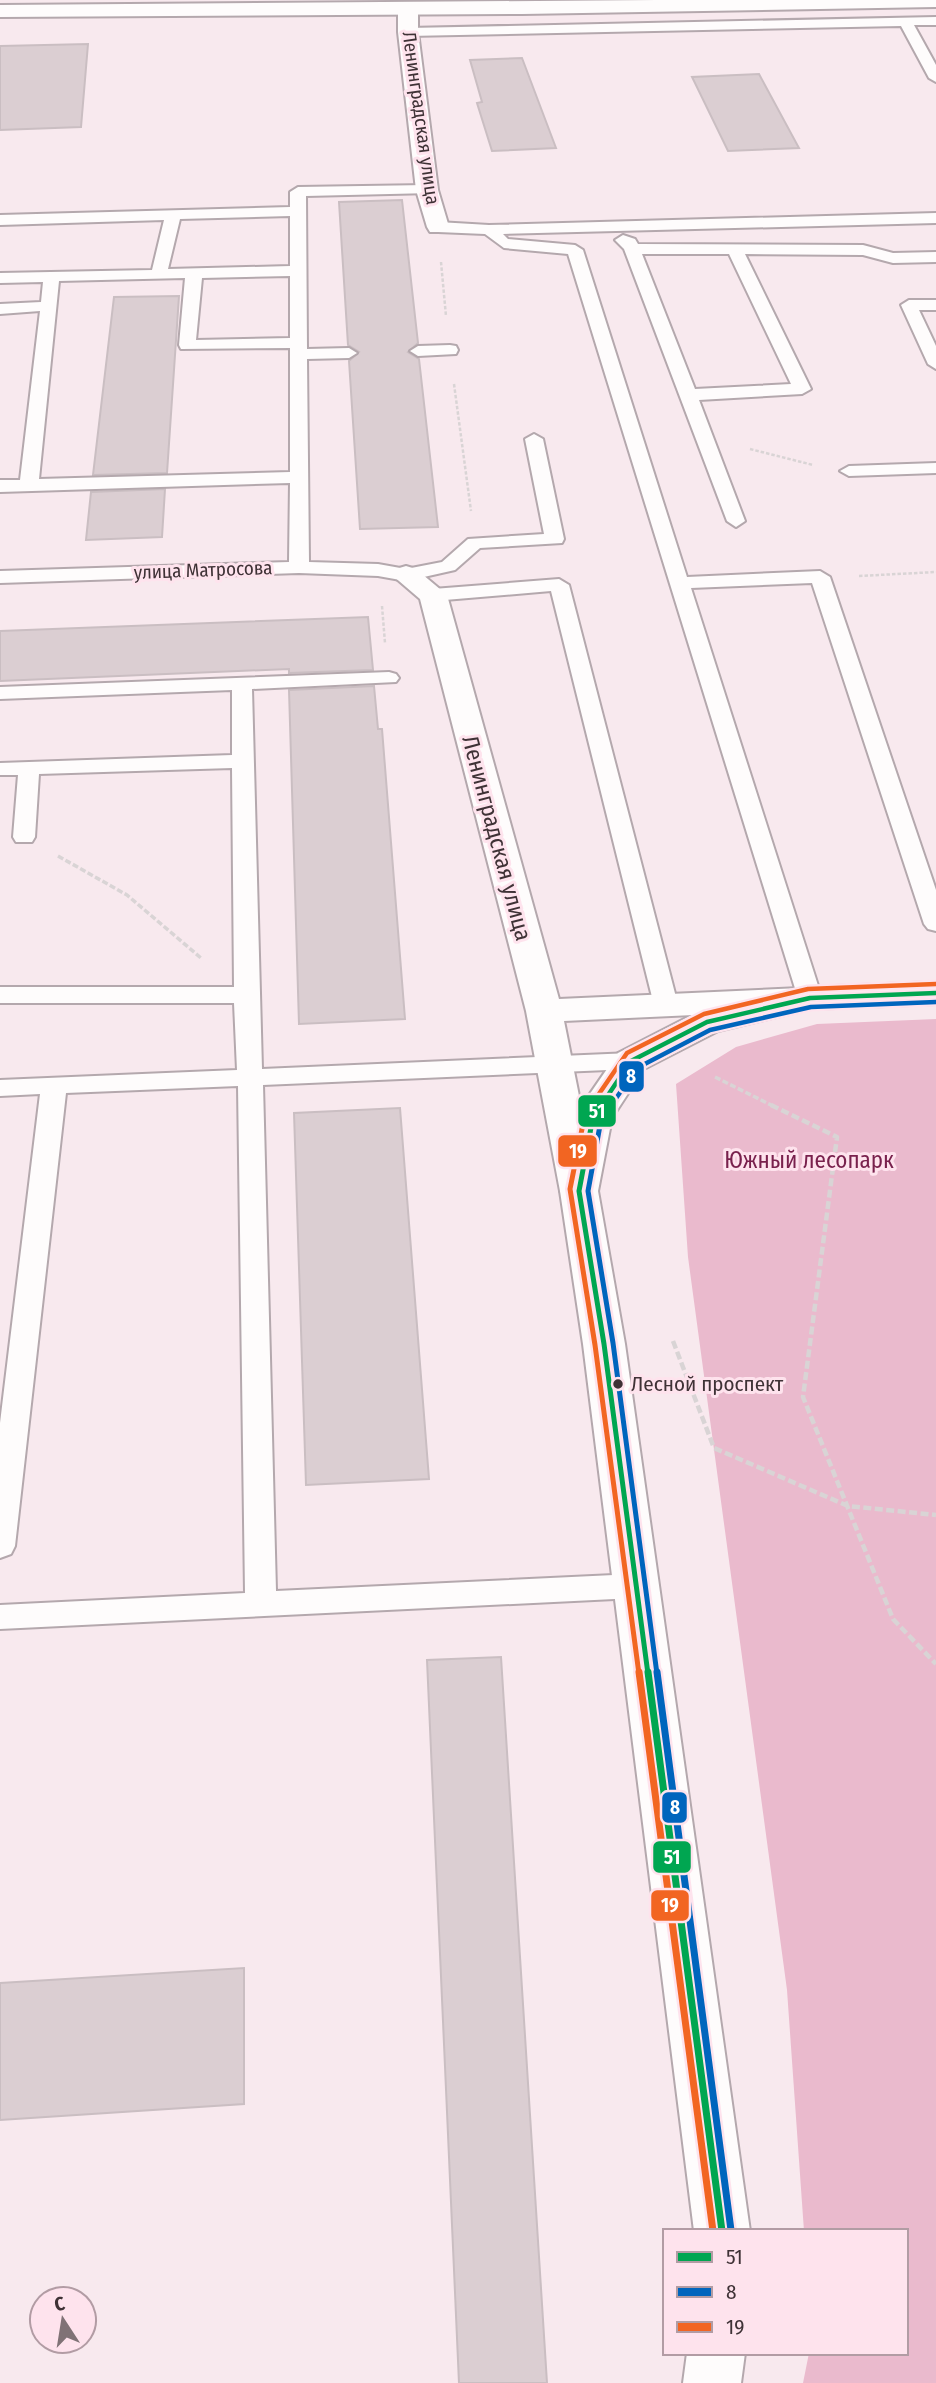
<svg xmlns="http://www.w3.org/2000/svg" width="936" height="2383" font-family="'Fira Sans Condensed',sans-serif">
	<rect width="100%" height="100%" fill="#f8e9ee"/>
	<!-- forest -->
	<path fill="#eabacd" d="M 936,1019 L 936,2383 L 803,2383 L 809,2353 L 906,2353 L 906,2231 L 804,2231 L 787,1990 L 688,1257 L 676,1084 L 736,1047 L 817,1024 Z"/>
	<!-- building -->
	<path fill="#dbced2" stroke="#cabec2" stroke-width="2" d="M 88,44 L 81,127 L 0,130 L 0,46 Z
		M 522,58 L 556,148 L 492,151 L 477,103 L 482,102 L 470,60 Z
		M 759,74 L 799,148 L 728,151 L 692,77 Z
		M 402,200 L 418,343 L 408,352 L 419,359 L 438,527 L 360,529 L 349,361 L 359,352 L 348,345 L 339,202 Z
		M 179,296 L 167,473 L 93,475 L 114,297 Z
		M 165,489 L 162,537 L 86,540 L 91,492 Z
		M 368,617 L 373,670 L 289,673 L 289,669 L 0,681 L 0,631 Z
		M 374,686 L 378,729 L 382,729 L 405,1019 L 299,1024 L 289,690 Z
		M 400,1108 L 429,1479 L 306,1485 L 294,1113 Z
		M 501,1657 L 547,2383 L 459,2383 L 427,1660 Z
		M 244,1968 L 244,2104 L 0,2120 L 0,1983 Z"/>
	<g fill="none" stroke-linecap="round" stroke-linejoin="round">
		<defs>
			<path id="lane" d="M 936,17 L 936,25 L 914,25 L 936,65 L 936,82 L 929,78 L 901,26 L 408,36 L 401,32 L 408,28 Z
				M 427,185 L 432,187 L 435,190 L 432,193 L 306,196 L 307,349 L 349,348 L 357,353 L 349,358 L 307,359 L 309,562 L 378,564 L 406,569 L 442,562 L 468,539 L 544,534 L 525,439 L 534,434 L 543,439 L 564,539 L 562,543 L 480,548 L 455,570 L 406,581 L 378,576 L 299,573 L 0,583 L 0,571 L 289,562 L 290,483 L 0,492 L 0,480 L 20,480 L 40,311 L 0,314 L 0,304 L 41,302 L 43,282 L 0,283 L 0,273 L 152,270 L 164,220 L 0,225 L 0,215 L 290,207 L 290,192 L 298,187 ZM 290,216 L 290,266 L 168,269 L 180,219 ZM 290,276 L 290,338 L 196,340 L 202,278 ZM 185,278 L 179,345 L 181,349 L 290,348 L 290,472 L 39,479 L 59,281 Z
				M 936,213 L 936,223 L 503,234 L 508,239 L 575,245 L 583,250 L 687,577 L 820,571 L 830,577 L 936,890 L 936,931 L 928,929 L 924,924 L 812,583 L 691,588 L 822,998 L 819,1003 L 810,1006 L 801,1003 L 798,998 L 568,254 L 504,248 L 485,234 L 438,232 L 430,227 L 438,222 L 489,225 Z
				M 623,235 L 635,239 L 638,244 L 863,245 L 893,253 L 936,252 L 936,262 L 893,263 L 863,255 L 745,254 L 811,389 L 802,394 L 699,400 L 745,521 L 736,527 L 727,521 L 624,249 L 615,240 ZM 642,254 L 729,254 L 791,384 L 695,389 Z
				M 909,300 L 936,300 L 936,310 L 919,310 L 936,346 L 936,369 L 928,364 L 901,305 Z
				M 450,345 L 456,346 L 458,350 L 456,354 L 418,356 L 410,351 L 418,346 Z
				M 936,463 L 936,473 L 849,476 L 840,471 L 849,466 Z
				M 559,579 L 569,585 L 678,1005 L 675,1010 L 666,1013 L 657,1010 L 654,1005 L 551,591 L 433,601 L 423,595 L 433,589 Z
				M 389,672 L 396,674 L 399,678 L 396,682 L 252,689 L 262,1069 L 631,1053 L 640,1055 L 643,1061 L 640,1067 L 631,1069 L 263,1085 L 276,1591 L 635,1574 L 646,1577 L 650,1586 L 646,1595 L 635,1598 L 0,1629 L 0,1605 L 245,1593 L 238,1086 L 66,1093 L 15,1546 L 11,1554 L 0,1558 L 0,1423 L 40,1094 L 0,1096 L 0,1080 L 237,1070 L 234,1003 L 0,1003 L 0,987 L 234,987 L 232,768 L 39,774 L 35,837 L 32,842 L 16,842 L 13,837 L 18,775 L 0,775 L 0,763 L 232,755 L 232,690 L 0,699 L 0,687 Z"/>
			<path id="street" d="M 408,3 L 418,9 L 418,32 L 438,190 L 449,227 L 446,232 L 430,232 L 427,227 L 416,190 L 398,32 L 398,9 Z
				M 406,566 L 416,569 L 447,595 L 559,999 L 800,988 L 812,991 L 818,999 L 812,1007 L 800,1010 L 564,1021 L 598,1191 L 593,1200 L 579,1204 L 565,1200 L 560,1191 L 526,1011 L 420,599 L 392,575 L 396,569 Z"/>
			<path id="secondary" d="M 657,0 L 936,0 L 936,7 L 522,14 L 0,17 L 0,5 Z
				M 936,982 L 936,1004 L 810,1009 L 718,1031 L 644,1069 L 612,1118 L 598,1191 L 625,1344 L 750,2231 L 694,2231 L 583,1344 L 560,1191 L 574,1117 L 618,1053 L 694,1014 L 810,987 Z
				M 687,2353 L 745,2353 L 741,2383 L 683,2383 Z"/>
		</defs>
		<!-- lane casing -->
		<use href="#lane" stroke="#b4a8ad" stroke-width="4"/>
		<!-- street casing -->
		<use href="#street" stroke="#b4a8ad" stroke-width="4"/>
		<!-- secondary casing -->
		<use href="#secondary" stroke="#b4a8ad" stroke-width="4"/>
		<!-- path-far2 -->
		<path stroke="#d9d4d5" stroke-width="2.5" stroke-dasharray="3.5 2" stroke-linecap="butt" d="M 441,262 L 446,316
			M 454,384 L 471,511
			M 750,449 L 813,465
			M 859,576 L 936,572
			M 382,606 L 385,643"/>
		<!-- path-far1 -->
		<path stroke="#d9d4d5" stroke-width="3.5" stroke-dasharray="6 2.5" stroke-linecap="butt" d="M 58,856 L 127,895 L 201,958
			M 715,1077 L 775,1107"/>
		<!-- path -->
		<path stroke="#d9d4d5" stroke-width="4.5" stroke-dasharray="8 3.5" stroke-linecap="butt" d="M 771,1105 L 837,1137 L 803,1397 L 893,1619 L 936,1664
			M 673,1341 L 714,1448 L 848,1506 L 936,1515"/>
		<!-- lane -->
		<use href="#lane" fill="#fefcfc" fill-rule="evenodd"/>
		<!-- street -->
		<use href="#street" fill="#fefcfc" fill-rule="evenodd"/>
		<!-- secondary -->
		<use href="#secondary" fill="#fefcfc" fill-rule="evenodd"/>
		<defs>
			<path id="bus-1-far2" d="M 600,1107 L 631,1061 L 707,1022 L 810,998 L 936,993"/>
			<path id="bus-1-far1" d="M 601,1105 L 593,1117 L 579,1191 L 604,1344 L 648,1674"/>
			<path id="bus-1" d="M 648,1672 L 722,2231"/>
			<path id="bus-2-far2" d="M 610,1107 L 637,1068 L 710,1030 L 811,1007 L 936,1002"/>
			<path id="bus-2-far1" d="M 612,1105 L 601,1120 L 588,1191 L 613,1343 L 657,1674"/>
			<path id="bus-2" d="M 657,1672 L 731,2230"/>
			<path id="bus-3-far2" d="M 590,1107 L 627,1053 L 704,1014 L 808,989 L 936,984"/>
			<path id="bus-3-far1" d="M 591,1105 L 585,1114 L 570,1189 L 595,1345 L 639,1674"/>
			<path id="bus-3" d="M 639,1672 L 713,2231"/>
		</defs>
		<!-- bus-1-far2 casing -->
		<use href="#bus-1-far2" stroke="#fee3ed" stroke-width="9"/>
		<!-- bus-1-far1 casing -->
		<use href="#bus-1-far1" stroke="#fee3ed" stroke-width="10"/>
		<!-- bus-1 casing -->
		<use href="#bus-1" stroke="#fee3ed" stroke-width="12"/>
		<!-- bus-2-far2 casing -->
		<use href="#bus-2-far2" stroke="#fee3ed" stroke-width="9"/>
		<!-- bus-2-far1 casing -->
		<use href="#bus-2-far1" stroke="#fee3ed" stroke-width="10"/>
		<!-- bus-2 casing -->
		<use href="#bus-2" stroke="#fee3ed" stroke-width="12"/>
		<!-- bus-3-far2 casing -->
		<use href="#bus-3-far2" stroke="#fee3ed" stroke-width="9"/>
		<!-- bus-3-far1 casing -->
		<use href="#bus-3-far1" stroke="#fee3ed" stroke-width="10"/>
		<!-- bus-3 casing -->
		<use href="#bus-3" stroke="#fee3ed" stroke-width="12"/>
		<!-- bus-1-far2 -->
		<use href="#bus-1-far2" stroke="#00a651" stroke-width="4.5"/>
		<!-- bus-1-far1 -->
		<use href="#bus-1-far1" stroke="#00a651" stroke-width="5"/>
		<!-- bus-1 -->
		<use href="#bus-1" stroke="#00a651" stroke-width="7"/>
		<!-- bus-2-far2 -->
		<use href="#bus-2-far2" stroke="#0065bd" stroke-width="4.5"/>
		<!-- bus-2-far1 -->
		<use href="#bus-2-far1" stroke="#0065bd" stroke-width="5"/>
		<!-- bus-2 -->
		<use href="#bus-2" stroke="#0065bd" stroke-width="7"/>
		<!-- bus-3-far2 -->
		<use href="#bus-3-far2" stroke="#f26522" stroke-width="4.5"/>
		<!-- bus-3-far1 -->
		<use href="#bus-3-far1" stroke="#f26522" stroke-width="5"/>
		<!-- bus-3 -->
		<use href="#bus-3" stroke="#f26522" stroke-width="7"/>
	</g>
	<!-- markers -->
	<circle fill="#3f3236" stroke="#fee3ed" stroke-width="2.5" cx="618" cy="1384" r="6"/>
	<g text-anchor="middle" dominant-baseline="central" stroke-width="6" stroke-linejoin="round" paint-order="stroke">
		<!-- far-street labels -->
		<g font-size="19" fill="#3f3236" stroke="#fee3ed">
			<text transform="translate(421 118) rotate(82)">Ленинградская улица</text>
			<text transform="translate(203 570) rotate(-2)">улица Матросова</text>
		</g>
		<!-- bus labels -->
		<g font-size="21" fill="#3f3236" stroke="#fee3ed" text-anchor="start">
			<text x="631" y="1384">Лесной проспект</text>
		</g>
		<!-- street labels -->
		<g font-size="23" fill="#3f3236" stroke="#fee3ed">
			<text transform="translate(497 838) rotate(75)">Ленинградская улица</text>
		</g>
		<!-- park labels -->
		<g font-size="23" fill="#79214d" stroke="#fee3ed">
			<text x="809" y="1160">Южный лесопарк</text>
		</g>
	</g>
	<g stroke="#fee3ed" stroke-width="2.5">
		<rect x="618" y="1060" width="27" height="33" rx="7" fill="#0065bd"/>
		<rect x="577" y="1094" width="40" height="34" rx="7" fill="#00a651"/>
		<rect x="557" y="1134" width="41" height="34" rx="7" fill="#f26522"/>
		<rect x="661" y="1791" width="27" height="33" rx="7" fill="#0065bd"/>
		<rect x="652" y="1840" width="40" height="34" rx="7" fill="#00a651"/>
		<rect x="650" y="1889" width="40" height="33" rx="7" fill="#f26522"/>
	</g>
	<g font-size="19" text-anchor="middle" font-weight="bold" fill="#fff">
		<text x="631" y="1083">8</text>
		<text x="597" y="1118">51</text>
		<text x="578" y="1158">19</text>
		<text x="675" y="1814">8</text>
		<text x="672" y="1864">51</text>
		<text x="670" y="1912">19</text>
	</g>
	<!-- legend -->
	<rect x="663" y="2229" width="245" height="126" fill="#fee3ed" stroke="#b29ca4" stroke-width="2"/>
	<rect x="677" y="2252" width="35" height="10" fill="#00a651" stroke="#b29ca4" stroke-width="2"/>
	<text x="726" y="2264" font-size="21" fill="#3f3236">51</text>
	<rect x="677" y="2287" width="35" height="10" fill="#0065bd" stroke="#b29ca4" stroke-width="2"/>
	<text x="726" y="2299" font-size="21" fill="#3f3236">8</text>
	<rect x="677" y="2322" width="35" height="10" fill="#f26522" stroke="#b29ca4" stroke-width="2"/>
	<text x="726" y="2334" font-size="21" fill="#3f3236">19</text>
	<!-- north arrow -->
	<g transform="translate(63 2320) rotate(348)"><circle r="33" fill="#fee3ed" stroke="#b29ca4" stroke-width="2"/>
	<path d="M0-5L12 26L0 18L-12 26Z" fill="#807276"/>
	<text y="-10" font-size="19" font-weight="bold" text-anchor="middle" fill="#3f3236">С</text>
	</g>
</svg>
